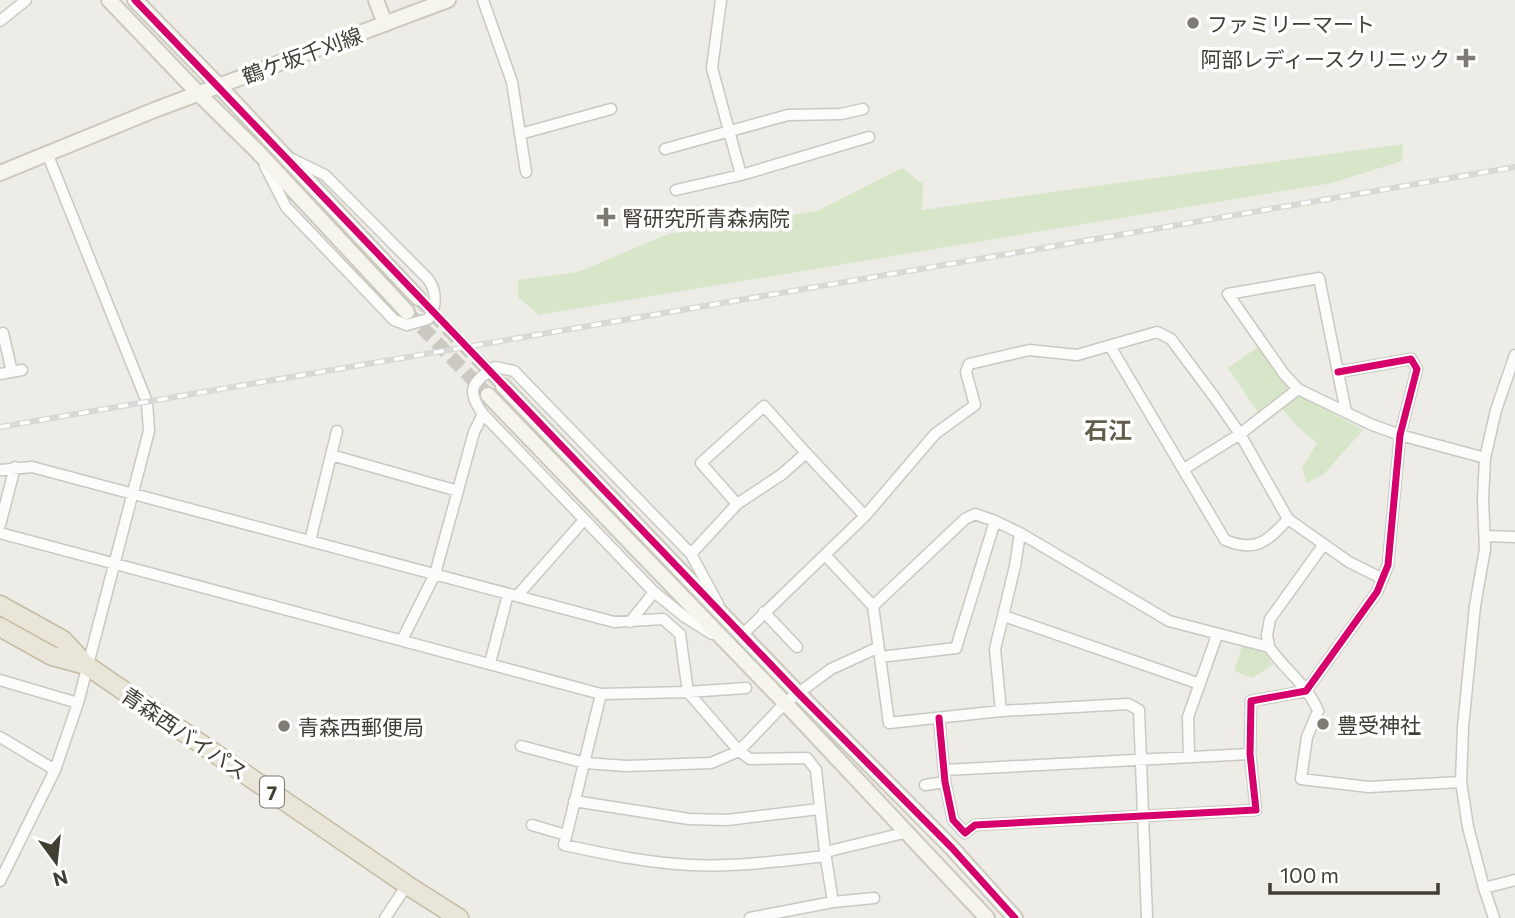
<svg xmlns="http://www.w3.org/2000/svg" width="1515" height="918" font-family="Commissioner,'Noto Sans JP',sans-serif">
	<rect width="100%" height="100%" fill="#edece6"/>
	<!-- green -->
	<path fill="#d7e6c8" d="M 1403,144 L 1402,161 L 1332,183 L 539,315 L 518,297 L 518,280 L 578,272 L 668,234 L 817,211 L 902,168 L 923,184 L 922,210 Z
		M 1258,347 L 1290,391 L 1259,414 L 1228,368 Z
		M 1297,394 L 1363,430 L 1323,475 L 1307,483 L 1302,468 L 1317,443 L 1298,427 L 1281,408 Z
		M 1242,646 L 1264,651 L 1273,665 L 1252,678 L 1234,671 Z"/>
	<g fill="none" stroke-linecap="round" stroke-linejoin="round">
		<!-- secondary-tunnel -->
		<path stroke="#cbc9c2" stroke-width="14" stroke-dasharray="14 7" stroke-linecap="butt" d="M 418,298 L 503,386
			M 407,312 L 488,395"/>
		<defs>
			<path id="street" d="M 483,0 L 512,82 L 526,172
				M 721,0 L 712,68 L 741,175
				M 0,21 L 26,0
				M 520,134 L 611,109
				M 665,149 L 788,115 L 841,114 L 863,109
				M 265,166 L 286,207 L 394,320 L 407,325 L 428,319 C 437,307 437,291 428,279 L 325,175 L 292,159
				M 676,190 L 741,175 L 869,137
				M 3,333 L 12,372
				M 1110,346 L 1225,540 C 1256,553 1268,541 1288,519
				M 0,374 L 22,370
				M 1346,412 L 1319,278 L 1228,294 L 1284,374 L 1298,389 L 1370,424 L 1400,435 L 1485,458
				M 331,455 L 458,491
				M 1184,469 L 1240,434 L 1298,389
				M 0,470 L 32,467 L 614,622 L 663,619 L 680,634 L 688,692 L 739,751 L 750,759 L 807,758 L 816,770 L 825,852 L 833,902
				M 737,504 L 701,463 L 764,406 L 806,453
				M 0,525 L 15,467
				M 0,533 L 601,694 L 688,692 L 746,688
				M 1486,536 L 1515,537
				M 310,541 L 337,431
				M 691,554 L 737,504 L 781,475 L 806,453 L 865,516
				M 825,555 L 873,606 L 889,723 L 1001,711 L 1128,704 L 1139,710 L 1147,918
				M 517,596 L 584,520
				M 873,606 L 965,519 L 975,514 L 995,521
				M 764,612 L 797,647
				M 1004,616 L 1200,684
				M 630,622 L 654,592
				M 712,634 L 685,617 L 654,592 L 483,414 C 466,390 471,383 495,367 L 514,371 L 691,554 L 718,604
				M 743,634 L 865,516 L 935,434 L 975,405 L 966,372 L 969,364 L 1029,350 L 1077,355 L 1157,332 L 1171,339 L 1215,398 L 1240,434 L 1288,519 L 1349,562 L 1383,579
				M 402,640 L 435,574 L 474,432 L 483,414
				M 1269,647 L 1267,635 L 1270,619 L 1324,544
				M 880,657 L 956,648 L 995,521 L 1020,533 L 1169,621 L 1269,647 C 1284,669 1309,687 1318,711 L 1307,737 L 1301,779 L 1369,787 L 1461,782
				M 490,663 L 508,594
				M 0,680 L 78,703
				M 601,694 L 564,845 C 606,854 648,863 691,865 C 736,867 781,861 825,856
				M 1001,711 L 995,649 L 1015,566 L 1020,533
				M 939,718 L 945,782 L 953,820 L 965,833 L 975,825 L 1256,810 L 1250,754 L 1251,701 L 1306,691 L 1377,592 L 1388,565 L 1400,435 L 1417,369 L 1411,359 L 1338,372
				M 0,737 L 55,770
				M 521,746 L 585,763 L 626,766 L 711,763 L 739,751 L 785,703 L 831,669 L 877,648
				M 1189,757 L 1188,717 L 1217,635
				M 944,770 L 1250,754
				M 925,785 L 945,782
				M 574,801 L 689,819 L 727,820 L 819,809
				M 532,825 L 566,835
				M 825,852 L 908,832
				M 0,881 L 55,770 L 78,703 L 149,431 L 147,402 L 47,153
				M 1484,888 L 1515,880
				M 385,918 L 407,885
				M 750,918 L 833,902 L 874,898
				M 1494,918 L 1484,888 L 1468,827 L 1461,782 L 1463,727 L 1475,606 L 1485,549 L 1483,499 L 1485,458 L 1496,410 L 1515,355"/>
			<path id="secondary" d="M 109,0 L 198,93 L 257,151 L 407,312
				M 135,0 L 219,86 L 418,298
				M 376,0 L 385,24
				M 0,173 L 157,109 L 448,0
				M 503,386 L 798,693 L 952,848 L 1015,918
				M 488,395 L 785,703 L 987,918"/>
			<path id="highway" d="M 0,605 L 63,640 L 86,665 L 407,885 L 459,918
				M 0,627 L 52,656 L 86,665"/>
		</defs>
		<!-- street casing -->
		<use href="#street" stroke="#c9c8c2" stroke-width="13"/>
		<!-- secondary casing -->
		<use href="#secondary" stroke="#ccc9be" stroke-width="18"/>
		<!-- highway casing -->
		<use href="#highway" stroke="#c3bba3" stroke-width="21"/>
		<!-- street -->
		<use href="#street" stroke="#fcfcfb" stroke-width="10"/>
		<!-- secondary -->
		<use href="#secondary" stroke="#f5f4ed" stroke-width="14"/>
		<!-- highway -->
		<use href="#highway" stroke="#e9e5d8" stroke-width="18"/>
		<defs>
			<path id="rail" d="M 0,427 L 1515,167"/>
		</defs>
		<!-- rail casing -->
		<use href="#rail" stroke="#d8d8d7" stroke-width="6"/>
		<!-- rail -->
		<use href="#rail" stroke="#fff" stroke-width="3.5" stroke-dasharray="10" stroke-linecap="butt"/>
		<defs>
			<path id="cycleway" d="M 135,0 L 798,693 L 952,848 L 1015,918
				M 939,718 L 945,782 L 953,820 L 965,833 L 975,825 L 1256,810 L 1250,754 L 1251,701 L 1306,691 L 1377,592 L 1388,565 L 1400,435 L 1417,369 L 1411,359 L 1338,372"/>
		</defs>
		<!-- cycleway casing -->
		<use href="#cycleway" stroke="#fff" stroke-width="11"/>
		<!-- cycleway -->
		<use href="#cycleway" stroke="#d6006c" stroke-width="7"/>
	</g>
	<!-- markers -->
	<g fill="#7d7b72" stroke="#fff" stroke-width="2.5">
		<circle cx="1193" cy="23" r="7"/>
		<path d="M1462.5 47.5h7v7h7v7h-7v7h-7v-7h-7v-7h7z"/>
		<path d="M602.5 206.5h7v7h7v7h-7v7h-7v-7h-7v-7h7z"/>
		<circle cx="1323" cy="724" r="7"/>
		<circle cx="284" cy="726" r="7"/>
	</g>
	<g text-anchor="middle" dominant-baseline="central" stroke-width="7" stroke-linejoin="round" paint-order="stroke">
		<!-- shield labels -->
		<rect fill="#fff" stroke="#7a7871" stroke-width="2" x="260" y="776.5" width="24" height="31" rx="5"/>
		<g font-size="19" font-weight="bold" fill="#413e34">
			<text x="272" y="792">7</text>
		</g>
		<!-- poi labels -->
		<g font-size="21" fill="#413e34" stroke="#fff" text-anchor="start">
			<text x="1207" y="23">ファミリーマート</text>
			<text x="1450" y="58" text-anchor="end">阿部レディースクリニック</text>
			<text x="622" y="217">腎研究所青森病院</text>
			<text x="1337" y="724">豊受神社</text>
			<text x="298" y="726">青森西郵便局</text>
		</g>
		<!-- street labels -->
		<g font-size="21" fill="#413e34" stroke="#fff">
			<text transform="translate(302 55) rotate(-20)">鶴ケ坂千刈線</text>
			<text transform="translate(185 733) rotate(34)">青森西バイパス</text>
		</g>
		<!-- quarter labels -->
		<g font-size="24" font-weight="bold" fill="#635d4c" stroke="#fff">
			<text x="1108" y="429">石江</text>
		</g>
	</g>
	<!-- north arrow -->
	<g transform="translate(56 862) rotate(165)" stroke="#ffffff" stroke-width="5" paint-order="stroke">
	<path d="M0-5L12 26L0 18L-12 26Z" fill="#413e34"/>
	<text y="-10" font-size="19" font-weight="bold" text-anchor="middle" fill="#413e34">N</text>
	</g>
	<!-- scale -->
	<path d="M1270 883v10h168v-10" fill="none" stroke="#413e34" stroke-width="3.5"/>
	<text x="1280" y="883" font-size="21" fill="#413e34" stroke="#ffffff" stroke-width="5" paint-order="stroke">100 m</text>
</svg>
